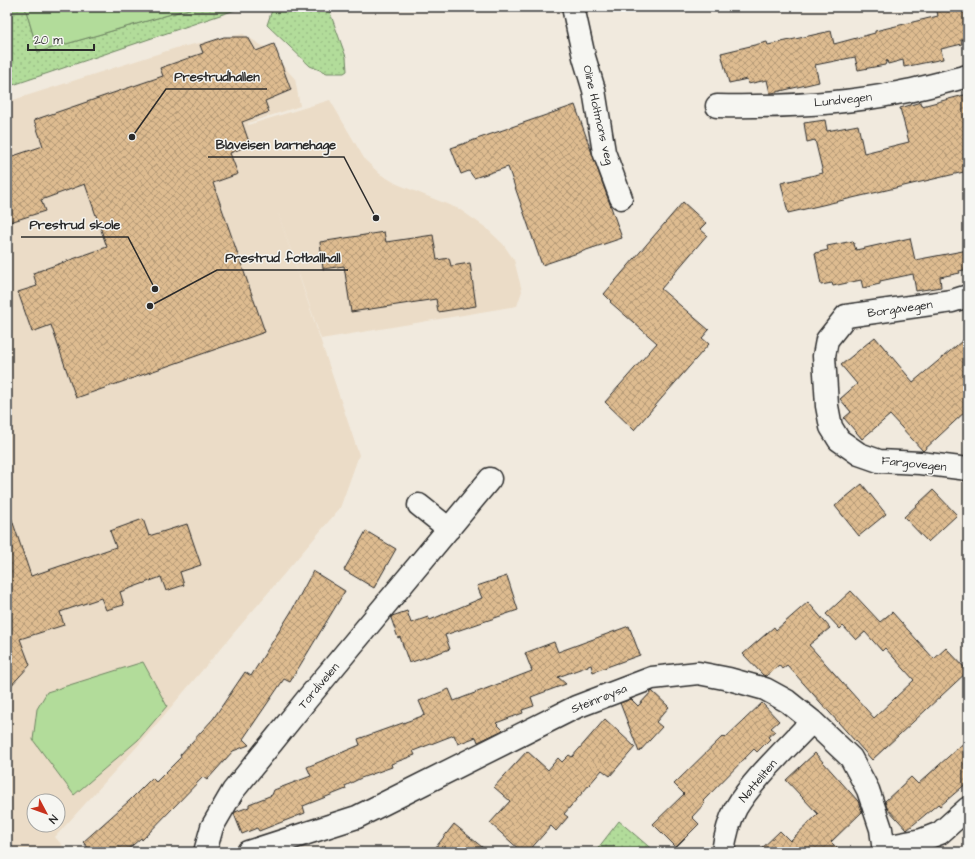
<svg xmlns="http://www.w3.org/2000/svg" width="975" height="859" font-family="'Architects Daughter',sans-serif">
	<defs>
		<pattern id="grass-dots" width="8" height="8" patternUnits="userSpaceOnUse"><rect width="8" height="8" fill="#b2dc9a"/><path d="M2 2h.1M6 6h.1" fill="none" stroke="#99bd85" stroke-width="1.8" stroke-linecap="round"/></pattern>
		<pattern id="building-cross-hatch" width="8" height="8" patternUnits="userSpaceOnUse"><rect width="8" height="8" fill="#debc90"/><path d="M0 0l8 8M0 8l8-8" fill="none" stroke="#b49976"/></pattern>
	</defs>
	<rect width="100%" height="100%" fill="#f1eade"/>
	<filter id="ink" filterUnits="userSpaceOnUse"><feTurbulence type="fractalNoise" baseFrequency=".025" numOctaves="2"/><feDisplacementMap in="SourceGraphic" scale="8" xChannelSelector="R" yChannelSelector="G"/><feConvolveMatrix kernelMatrix="1 2 1 2 8 2 1 2 1" color-interpolation-filters="sRGB"/></filter>
	<g filter="url(#ink)">
		<!-- built -->
		<path fill="#ebdcc7" fill-rule="evenodd" d="M 243,34 L 269,50 L 295,79 L 300,106 L 248,123 L 248,125 L 330,100 L 365,160 L 380,174 L 397,184 L 459,209 L 485,227 L 503,244 L 514,260 L 522,291 L 517,306 L 321,339 L 277,210 L 359,455 L 340,508 L 143,740 L 55,837 L 68,852 L 7,852 L 7,102 L 176,48 ZM 34,801 L 58,801 L 58,825 L 34,825 Z"/>
		<!-- grass -->
		<path fill="url(#grass-dots)" stroke="#6e8462" d="M 7,7 L 25,7 L 38,52 L 196,7 L 238,7 L 235,10 L 7,87 Z
			M 273,7 L 328,7 L 346,57 L 347,71 L 344,73 L 327,73 L 310,66 L 267,25 Z
			M 619,821 L 655,852 L 595,852 Z"/>
		<!-- pitch -->
		<path fill="#b2dc9a" stroke="#6e8462" d="M 25,7 L 196,7 L 38,52 Z
			M 143,662 L 167,706 L 138,740 L 74,795 L 33,740 L 37,709 L 47,692 Z"/>
		<!-- building -->
		<path fill="url(#building-cross-hatch)" stroke="#2b2b2b" d="M 936,7 L 968,7 L 968,23 L 964,24 L 968,39 L 961,40 L 962,44 L 941,49 L 943,59 L 904,67 L 903,60 L 888,64 L 887,60 L 885,65 L 858,70 L 855,57 L 815,65 L 819,82 L 772,93 L 770,93 L 767,80 L 748,84 L 747,79 L 729,83 L 721,53 L 767,42 L 768,45 L 831,31 L 834,44 L 875,33 L 875,31 L 938,16 Z
			M 224,37 L 248,37 L 256,51 L 274,44 L 291,90 L 265,101 L 269,112 L 242,122 L 250,145 L 230,153 L 238,174 L 213,183 L 265,332 L 76,398 L 51,325 L 32,332 L 18,292 L 37,286 L 33,273 L 107,247 L 85,184 L 41,200 L 45,211 L 7,223 L 7,158 L 43,146 L 34,120 L 163,76 L 160,68 L 203,53 L 200,45 Z
			M 968,94 L 968,171 L 788,213 L 781,183 L 823,173 L 815,140 L 807,142 L 804,123 L 825,120 L 827,131 L 858,125 L 864,153 L 909,142 L 900,108 L 921,102 L 922,106 Z
			M 575,105 L 622,238 L 542,265 L 508,167 L 474,178 L 469,171 L 461,174 L 451,148 Z
			M 683,202 L 706,223 L 700,229 L 707,235 L 661,289 L 709,330 L 702,338 L 709,344 L 634,430 L 605,402 L 657,343 L 610,302 L 611,301 L 604,294 Z
			M 384,232 L 386,242 L 433,235 L 437,260 L 449,258 L 451,266 L 470,263 L 476,306 L 438,312 L 436,299 L 351,312 L 344,266 L 323,269 L 320,242 Z
			M 910,238 L 915,260 L 968,250 L 968,269 L 959,271 L 960,273 L 940,277 L 941,287 L 916,291 L 913,274 L 880,281 L 880,284 L 863,288 L 861,280 L 833,286 L 832,283 L 821,285 L 815,253 L 828,250 L 827,246 L 853,241 L 856,250 Z
			M 968,336 L 968,409 L 923,451 L 890,415 L 862,439 L 844,418 L 851,412 L 840,399 L 857,384 L 841,365 L 875,337 L 913,382 Z
			M 862,484 L 886,514 L 859,536 L 835,506 Z
			M 933,490 L 957,515 L 928,542 L 904,517 Z
			M 10,514 L 31,576 L 116,547 L 110,531 L 143,519 L 149,536 L 187,524 L 201,565 L 180,572 L 184,585 L 166,591 L 161,577 L 120,592 L 124,605 L 106,610 L 101,598 L 60,612 L 64,625 L 20,639 L 30,665 L 7,690 L 7,515 Z
			M 366,531 L 396,549 L 374,588 L 344,570 Z
			M 313,571 L 345,591 L 290,682 L 284,679 L 243,739 L 249,745 L 233,751 L 207,780 L 203,777 L 142,840 L 141,838 L 125,852 L 92,852 L 83,842 L 129,801 L 152,778 L 156,782 L 181,757 L 180,755 L 213,719 L 245,672 L 251,676 L 291,612 Z
			M 507,576 L 518,610 L 445,635 L 450,649 L 409,663 L 400,637 L 398,638 L 391,618 L 392,616 L 407,611 L 411,623 L 428,617 L 430,620 L 482,598 L 477,586 Z
			M 851,591 L 880,622 L 892,612 L 934,659 L 946,648 L 968,671 L 872,760 L 787,665 L 782,669 L 779,665 L 766,676 L 763,675 L 743,654 L 774,627 L 776,630 L 808,602 L 830,628 L 809,645 L 874,718 L 914,680 L 885,648 L 882,651 L 865,632 L 856,640 L 843,626 L 840,629 L 826,614 Z
			M 629,626 L 640,655 L 593,672 L 591,665 L 558,677 L 566,684 L 531,697 L 534,706 L 522,710 L 523,713 L 496,723 L 503,730 L 478,742 L 476,737 L 458,744 L 454,735 L 413,751 L 415,755 L 391,764 L 392,767 L 361,778 L 345,786 L 346,789 L 303,806 L 305,813 L 259,831 L 257,828 L 242,834 L 234,814 L 235,812 L 249,807 L 249,804 L 272,795 L 274,790 L 311,776 L 307,767 L 360,745 L 358,739 L 425,715 L 419,701 L 449,689 L 454,701 L 532,671 L 525,653 L 554,642 L 558,652 Z
			M 652,691 L 669,707 L 656,722 L 662,727 L 639,752 L 620,703 L 631,699 L 638,706 Z
			M 762,703 L 779,721 L 771,728 L 775,731 L 768,737 L 770,739 L 757,752 L 754,749 L 703,801 L 705,803 L 692,817 L 699,824 L 676,847 L 653,824 L 684,794 L 674,784 L 723,736 L 725,738 Z
			M 605,719 L 635,747 L 610,776 L 602,770 L 564,814 L 568,817 L 556,831 L 551,826 L 528,852 L 522,852 L 490,823 L 510,801 L 494,787 L 527,751 L 548,770 L 558,758 L 562,762 L 569,755 L 572,757 Z
			M 968,739 L 968,782 L 940,806 L 938,804 L 907,830 L 887,808 L 885,801 L 911,777 L 918,784 Z
			M 815,753 L 858,801 L 862,812 L 831,842 L 841,852 L 758,852 L 780,831 L 790,841 L 818,814 L 786,780 Z
			M 454,824 L 488,852 L 432,852 Z"/>
		<g fill="none" stroke-linecap="round" stroke-linejoin="round">
			<defs>
				<path id="minor" d="M 573,7 L 584,57 L 594,90 L 604,152 L 621,198
					M 717,106 C 776,107 838,105 897,93 C 921,89 944,82 968,76
					M 968,296 L 952,301 L 846,316 L 827,340 L 824,356 L 827,406 L 831,427 L 839,440 L 859,454 L 879,461 L 920,463 L 968,469
					M 419,505 L 449,529
					M 885,847 L 922,840 L 940,833 L 968,808
					M 205,852 L 212,827 L 233,791 L 308,698 L 490,479
					M 248,852 L 357,817 L 576,707 L 652,678 L 698,673 L 729,679 L 765,689 L 787,701 L 812,721 L 851,758 L 868,790 L 881,829 L 884,852
					M 723,852 C 725,837 729,821 736,808 C 753,779 789,746 812,721"/>
			</defs>
			<!-- minor casing -->
			<use href="#minor" stroke="#2b2b2b" stroke-width="25"/>
			<!-- minor -->
			<use href="#minor" stroke="#f6f6f2" stroke-width="22"/>
		</g>
	</g>
	<g text-anchor="middle" dominant-baseline="central" stroke-width="3" stroke-linejoin="round" paint-order="stroke">
		<!-- street labels -->
		<g font-size="12" fill="#2b2b2b" stroke="#f6f6f2">
			<text transform="translate(843 100) rotate(-6)">Lundvegen</text>
			<text transform="translate(598 115) rotate(77)">Oline Holtmons veg</text>
			<text transform="translate(900 309) rotate(-8)">Borgåvegen</text>
			<text transform="translate(914 464) rotate(6)">Fargovegen</text>
			<text transform="translate(319 686) rotate(-50)">Tordivelen</text>
			<text transform="translate(599 699) rotate(-22)">Steinrøysa</text>
			<text transform="translate(758 781) rotate(-50)">Nøtteliten</text>
		</g>
	</g>
	<!-- callouts -->
	<path fill="none" stroke="#2b2b2b" stroke-width="1.5" d="M132 137L166 89H267M376 218L344 157H208M155 289L128 237H21M150 306L217 270H348"/>
	<g fill="#2b2b2b" stroke="#f6f6f2" stroke-width="1.5">
		<circle cx="132" cy="137" r="4"/>
		<circle cx="376" cy="218" r="4"/>
		<circle cx="155" cy="289" r="4"/>
		<circle cx="150" cy="306" r="4"/>
	</g>
	<g font-size="13" text-anchor="middle" font-weight="bold" fill="#2b2b2b" stroke="#f6f6f2" stroke-width="3" stroke-linejoin="round" paint-order="stroke">
		<text x="217" y="81">Prestrudhallen</text>
		<text x="276" y="149">Blåveisen barnehage</text>
		<text x="75" y="229">Prestrud skole</text>
		<text x="283" y="262">Prestrud fotballhall</text>
	</g>
	<!-- margin -->
	<rect width="975" height="859" fill="none" stroke="#f6f6f2" stroke-width="24"/>
	<rect x="12" y="12" width="951" height="835" fill="none" stroke="#2b2b2b" stroke-width="1.5" filter="url(#ink)"/>
	<!-- north arrow -->
	<g transform="translate(46 813) rotate(131)"><circle r="19" fill="#f6f6f2" stroke="#a5a5a2"/>
	<path d="M0-3L7 15L0 10L-7 15Z" fill="#c8321e"/>
	<text y="-6" font-size="11" font-weight="bold" text-anchor="middle" fill="#2b2b2b">N</text>
	</g>
	<!-- scale -->
	<path d="M28 44v6h66v-6" fill="none" stroke="#2b2b2b" stroke-width="2"/>
	<text x="34" y="44" font-size="12" fill="#2b2b2b" stroke="#f6f6f2" stroke-width="3" paint-order="stroke">20 m</text>
</svg>
